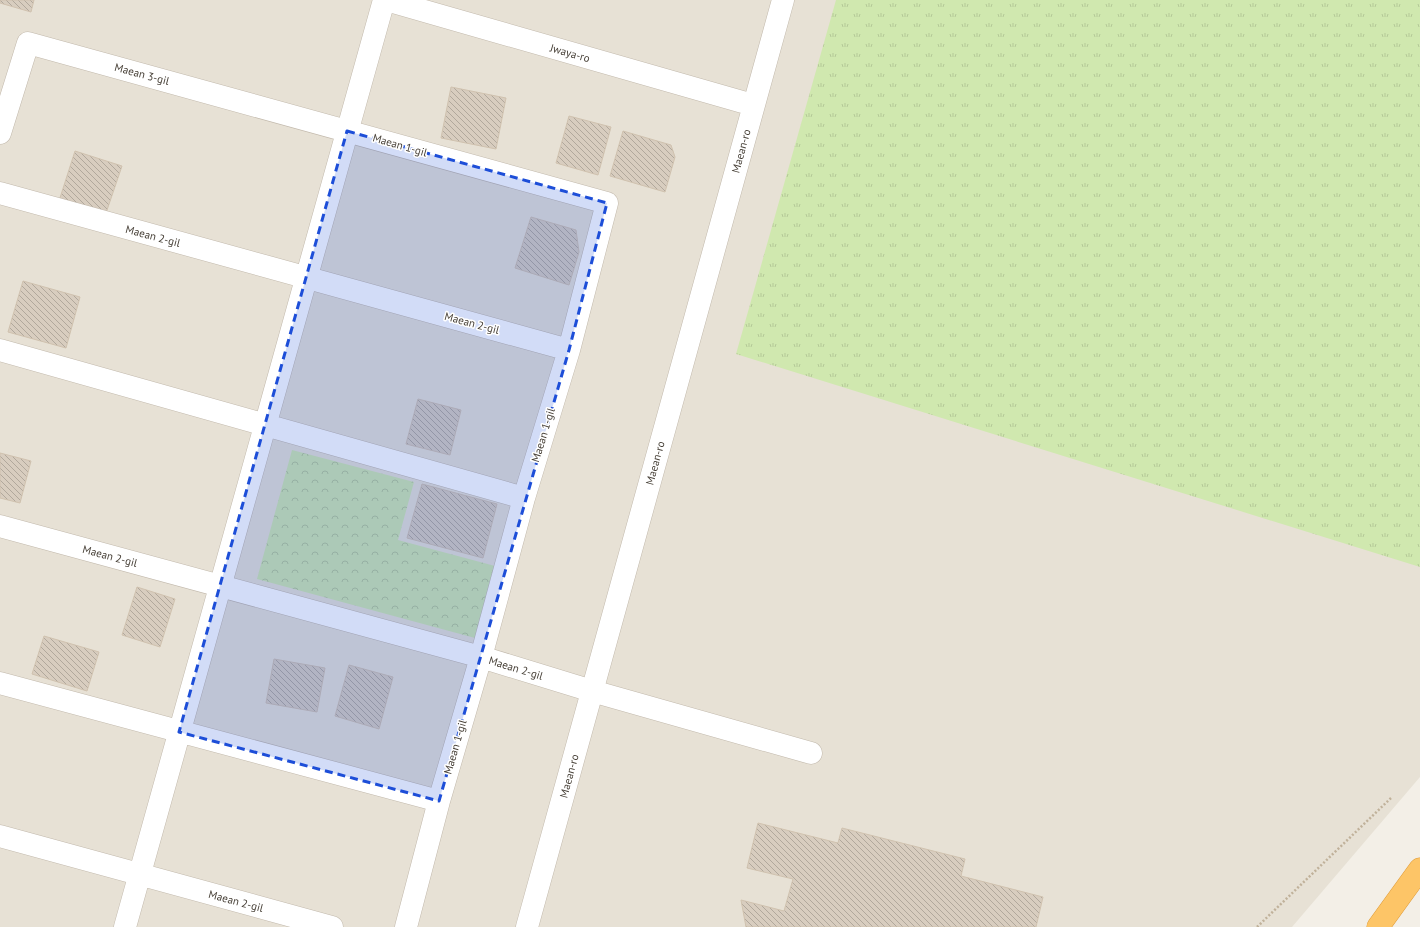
<svg xmlns="http://www.w3.org/2000/svg" width="1420" height="927" font-family="'PT Sans',sans-serif">
	<defs>
		<pattern id="grass-tufts" width="24" height="20" patternUnits="userSpaceOnUse"><rect width="24" height="20" fill="#d0e8af"/><path d="M3 7l-1-3M5 7V3M7 7l1-3M15 17l-1-3M17 17v-4M19 17l1-3" fill="none" stroke="#b4c897"/></pattern>
		<pattern id="forest-crowns" width="20" height="18" patternUnits="userSpaceOnUse"><rect width="20" height="18" fill="#d0e8af"/><path d="M2 6a3 3 0 1 1 6 0M12 15a3 3 0 1 1 6 0" fill="none" stroke="#b4c897"/></pattern>
		<pattern id="building-back-hatch" width="6" height="6" patternUnits="userSpaceOnUse"><rect width="6" height="6" fill="#d8cdbf"/><path d="M-1 5l2 2M0 0l6 6M5-1l2 2" fill="none" stroke="#b1a89c"/></pattern>
	</defs>
	<rect width="100%" height="100%" fill="#f3efe7"/>
	<!-- residential -->
	<path fill="#e7e1d5" d="M 0,0 L 1420,0 L 1420,777 L 1292,927 L 0,927 Z"/>
	<!-- grass -->
	<path fill="url(#grass-tufts)" d="M 836,0 L 1420,0 L 1420,567 L 736,354 Z"/>
	<!-- forest -->
	<path fill="url(#forest-crowns)" d="M 292,450 L 414,482 L 398,540 L 495,566 L 475,638 L 257,579 Z"/>
	<!-- building -->
	<path fill="url(#building-back-hatch)" stroke="#d0c2af" d="M 0,0 L 34,0 L 31,12 L 0,3 Z
		M 451,87 L 506,98 L 496,149 L 441,138 Z
		M 569,116 L 611,127 L 598,175 L 556,163 Z
		M 623,131 L 671,145 L 675,157 L 665,192 L 610,176 Z
		M 75,151 L 122,166 L 105,216 L 59,201 Z
		M 531,217 L 576,230 L 579,252 L 569,285 L 515,268 Z
		M 23,281 L 80,297 L 66,348 L 8,332 Z
		M 418,399 L 461,410 L 450,455 L 406,444 Z
		M 0,453 L 31,461 L 20,503 L 0,498 Z
		M 422,484 L 497,504 L 483,558 L 407,538 Z
		M 137,587 L 175,599 L 160,647 L 122,635 Z
		M 44,636 L 99,652 L 87,691 L 32,674 Z
		M 274,659 L 325,668 L 317,712 L 266,703 Z
		M 349,665 L 393,677 L 379,729 L 335,716 Z
		M 758,823 L 838,843 L 842,828 L 965,859 L 961,876 L 1043,897 L 1036,927 L 746,927 L 741,900 L 784,911 L 793,879 L 747,868 Z"/>
	<g fill="none" stroke-linecap="round" stroke-linejoin="round">
		<defs>
			<path id="minor" d="M 386,0 L 753,105
				M 0,133 L 28,43 L 607,203 L 569,350 L 524,498 L 481,657 L 439,801 L 406,927
				M 0,193 L 569,350
				M 0,350 L 524,498
				M 0,526 L 481,657 L 592,691 L 811,753
				M 0,683 L 439,801
				M 0,836 L 332,927
				M 125,927 L 384,0
				M 527,927 L 783,0"/>
			<path id="highway" d="M 1378,927 L 1420,869"/>
		</defs>
		<!-- minor casing -->
		<use href="#minor" stroke="#c2b9ac" stroke-width="23"/>
		<!-- highway casing -->
		<use href="#highway" stroke="#dd9937" stroke-width="23"/>
		<!-- path -->
		<path stroke="#c0b19a" stroke-width="2.5" stroke-dasharray="2 2" stroke-linecap="butt" d="M 1257,927 L 1391,798"/>
		<!-- minor -->
		<use href="#minor" stroke="#fff" stroke-width="22"/>
		<!-- highway -->
		<use href="#highway" stroke="#fdc567" stroke-width="22"/>
	</g>
	<!-- marked area -->
	<path fill="#1d4ed8" fill-opacity="0.2" stroke="#1d4ed8" stroke-width="3" stroke-dasharray="8 5" stroke-linejoin="round" d="M 347,131 L 607,203 L 569,350 L 439,801 L 179,732 Z"/>
	<g text-anchor="middle" dominant-baseline="central" stroke-width="3" stroke-linejoin="round" paint-order="stroke">
		<!-- street labels -->
		<g font-size="11" fill="#463f36" stroke="#fff">
			<text transform="translate(570 53) rotate(16)">Jwaya-ro</text>
			<text transform="translate(142 74) rotate(15)">Maean 3-gil</text>
			<text transform="translate(400 145) rotate(16)">Maean 1-gil</text>
			<text transform="translate(741 151) rotate(-75)">Maean-ro</text>
			<text transform="translate(153 236) rotate(15)">Maean 2-gil</text>
			<text transform="translate(472 323) rotate(15)">Maean 2-gil</text>
			<text transform="translate(543 435) rotate(-73)">Maean 1-gil</text>
			<text transform="translate(655 463) rotate(-75)">Maean-ro</text>
			<text transform="translate(110 556) rotate(15)">Maean 2-gil</text>
			<text transform="translate(516 668) rotate(17)">Maean 2-gil</text>
			<text transform="translate(455 747) rotate(-74)">Maean 1-gil</text>
			<text transform="translate(569 776) rotate(-75)">Maean-ro</text>
			<text transform="translate(236 901) rotate(15)">Maean 2-gil</text>
		</g>
	</g>
</svg>
